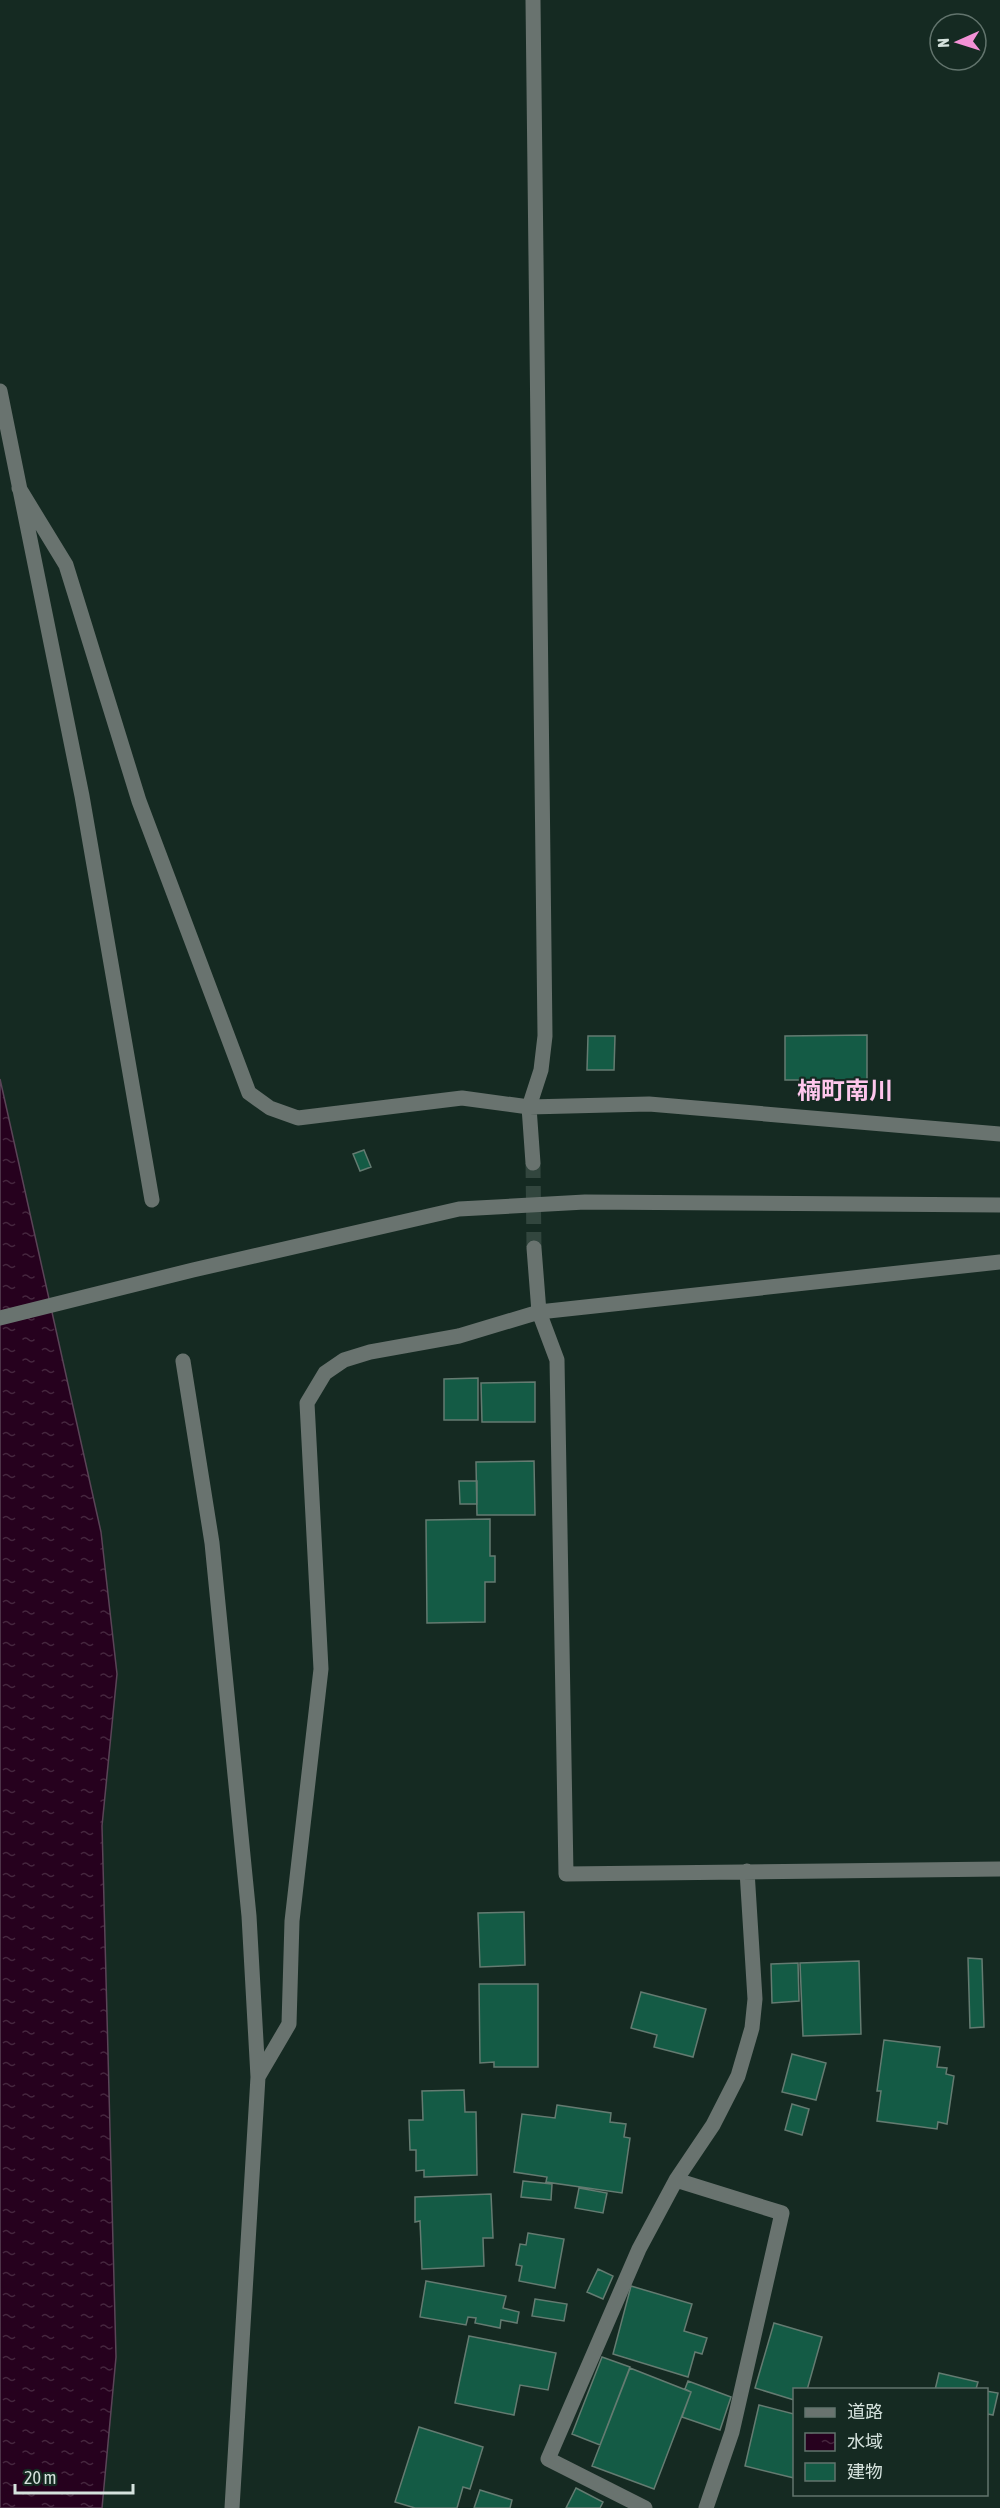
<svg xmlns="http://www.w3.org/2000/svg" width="1000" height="2508" font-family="'Asap Condensed','Noto Sans JP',sans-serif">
	<defs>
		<pattern id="water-ripples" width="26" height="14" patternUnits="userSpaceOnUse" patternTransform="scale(1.5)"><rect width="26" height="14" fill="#26011e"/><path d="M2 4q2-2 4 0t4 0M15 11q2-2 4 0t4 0" fill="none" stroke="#45263e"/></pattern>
	</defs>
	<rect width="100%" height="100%" fill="#152a22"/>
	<!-- water -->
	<path fill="url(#water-ripples)" stroke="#5a4457" stroke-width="1.5" d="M 0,1079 L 101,1532 L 117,1674 L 102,1826 L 116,2357 L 102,2508 L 0,2508 Z"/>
	<!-- building -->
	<path fill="#145b45" stroke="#647b71" stroke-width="1.5" d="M 867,1035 L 867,1080 L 785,1080 L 785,1036 Z
		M 588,1036 L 615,1036 L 614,1070 L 587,1070 Z
		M 364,1150 L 371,1167 L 360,1171 L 353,1154 Z
		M 478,1378 L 478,1420 L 444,1420 L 444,1379 Z
		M 535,1382 L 535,1422 L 482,1422 L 481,1383 Z
		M 534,1461 L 535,1515 L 477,1515 L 476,1462 Z
		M 459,1481 L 477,1481 L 477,1504 L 460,1504 Z
		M 490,1519 L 490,1556 L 495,1556 L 495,1582 L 485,1582 L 485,1622 L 427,1623 L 426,1520 Z
		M 524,1912 L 525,1965 L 480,1967 L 478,1913 Z
		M 968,1958 L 982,1959 L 984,2027 L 970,2028 Z
		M 859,1961 L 861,2034 L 803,2036 L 800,1963 Z
		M 798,1963 L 799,2001 L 772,2003 L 771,1964 Z
		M 479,1984 L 538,1984 L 538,2067 L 494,2067 L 494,2062 L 480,2063 Z
		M 641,1992 L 706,2009 L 693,2057 L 654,2047 L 657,2035 L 631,2028 Z
		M 884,2040 L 940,2047 L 937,2067 L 947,2068 L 946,2074 L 954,2076 L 947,2124 L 938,2122 L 937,2129 L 877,2121 L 881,2091 L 877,2091 Z
		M 792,2054 L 826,2063 L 816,2100 L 782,2092 Z
		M 464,2090 L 465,2112 L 476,2112 L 477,2175 L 424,2177 L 424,2170 L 416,2171 L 416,2150 L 410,2150 L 409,2120 L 423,2120 L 422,2091 Z
		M 792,2104 L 809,2109 L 802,2135 L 785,2130 Z
		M 557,2105 L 611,2113 L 610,2122 L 626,2124 L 624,2137 L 630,2138 L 622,2193 L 546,2182 L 547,2177 L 514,2172 L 522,2114 L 555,2118 Z
		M 523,2181 L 552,2184 L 551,2200 L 521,2197 Z
		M 579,2188 L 607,2193 L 603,2213 L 575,2208 Z
		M 491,2194 L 493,2238 L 483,2238 L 484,2266 L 422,2269 L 420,2221 L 415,2222 L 415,2197 Z
		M 528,2233 L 564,2239 L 555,2288 L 519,2281 L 522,2266 L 516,2265 L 520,2244 L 526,2245 Z
		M 598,2269 L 613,2276 L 603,2299 L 587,2292 Z
		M 426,2281 L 506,2296 L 503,2308 L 519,2312 L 517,2323 L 501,2320 L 500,2328 L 475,2323 L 476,2318 L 468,2317 L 466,2325 L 420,2317 Z
		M 631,2286 L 692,2304 L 684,2331 L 707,2338 L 702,2354 L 695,2352 L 688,2377 L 613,2354 Z
		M 535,2299 L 567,2304 L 564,2321 L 532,2316 Z
		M 774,2323 L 822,2337 L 807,2390 L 794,2390 L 794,2400 L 755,2388 Z
		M 469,2336 L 556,2353 L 548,2390 L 520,2385 L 514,2415 L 455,2403 Z
		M 602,2357 L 630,2367 L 600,2445 L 572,2434 Z
		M 630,2368 L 691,2392 L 654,2489 L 592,2466 Z
		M 939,2373 L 978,2382 L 976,2389 L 980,2390 L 935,2390 Z
		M 688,2381 L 731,2397 L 720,2430 L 682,2417 L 691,2392 L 685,2389 Z
		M 986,2391 L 998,2393 L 993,2415 L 988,2414 L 986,2420 Z
		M 759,2405 L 794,2414 L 794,2478 L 745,2466 Z
		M 419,2427 L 483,2447 L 470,2489 L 463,2487 L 457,2508 L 415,2508 L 395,2502 Z
		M 576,2488 L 603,2502 L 600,2508 L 566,2508 Z
		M 480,2490 L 512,2500 L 510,2508 L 474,2508 Z"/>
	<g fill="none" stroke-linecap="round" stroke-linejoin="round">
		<!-- minor-tunnel -->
		<path stroke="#32463e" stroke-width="15" stroke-dasharray="15 8" stroke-linecap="butt" d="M 533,1163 L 534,1248"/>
		<!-- minor -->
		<path stroke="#69736f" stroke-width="15" d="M 0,391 L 82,796 L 152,1200
			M 19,488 L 66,565 L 139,801 L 249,1093 L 270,1108 L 298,1118 L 462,1098 L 529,1107 L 649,1104 L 1000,1134
			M 533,1163 L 529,1107 L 541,1070 L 545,1036 L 533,0
			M 534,1248 L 539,1312 L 557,1360 L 566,1874 L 1000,1869
			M 0,1318 L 193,1270 L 459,1209 L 585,1202 L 1000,1205
			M 183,1361 L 212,1543 L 249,1916 L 258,2077 L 232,2508
			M 258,2077 L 289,2024 L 292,1921 L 321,1669 L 307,1403 L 325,1373 L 344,1360 L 370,1352 L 459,1336 L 539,1312 L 1000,1262
			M 676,2180 L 782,2213 L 732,2432 L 706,2508
			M 645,2508 L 548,2459 L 639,2249 L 676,2180 L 713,2125 L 738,2076 L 752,2028 L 755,1999 L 747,1871"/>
	</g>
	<g text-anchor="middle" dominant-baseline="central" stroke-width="4.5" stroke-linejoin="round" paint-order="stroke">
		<!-- quarter labels -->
		<g font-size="24" font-weight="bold" fill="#fec6ec" stroke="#152a22">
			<text x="845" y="1090">楠町南川</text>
		</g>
	</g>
	<!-- legend -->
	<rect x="793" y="2388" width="195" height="108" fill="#152a22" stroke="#62746d" stroke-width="1.5"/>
	<rect x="805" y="2408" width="30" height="9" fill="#69736f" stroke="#62746d" stroke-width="1.5"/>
	<text x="847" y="2418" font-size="18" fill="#d5e2dd">道路</text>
	<rect x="805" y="2433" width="30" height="18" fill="url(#water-ripples)" stroke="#62746d" stroke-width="1.5"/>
	<text x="847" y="2448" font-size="18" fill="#d5e2dd">水域</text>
	<rect x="805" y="2463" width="30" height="18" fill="#145b45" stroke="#62746d" stroke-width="1.5"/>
	<text x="847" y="2478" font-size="18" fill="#d5e2dd">建物</text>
	<!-- north arrow -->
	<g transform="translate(958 42) rotate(267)"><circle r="28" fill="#152a22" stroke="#62746d" stroke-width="1.5"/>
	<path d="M0-4.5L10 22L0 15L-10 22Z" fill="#f391d6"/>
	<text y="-9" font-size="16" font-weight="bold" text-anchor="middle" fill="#d5e2dd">N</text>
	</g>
	<!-- scale -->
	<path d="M15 2484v9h118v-9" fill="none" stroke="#d5e2dd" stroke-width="3"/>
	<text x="24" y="2484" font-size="18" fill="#d5e2dd" stroke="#152a22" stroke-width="4.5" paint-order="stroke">20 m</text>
</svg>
